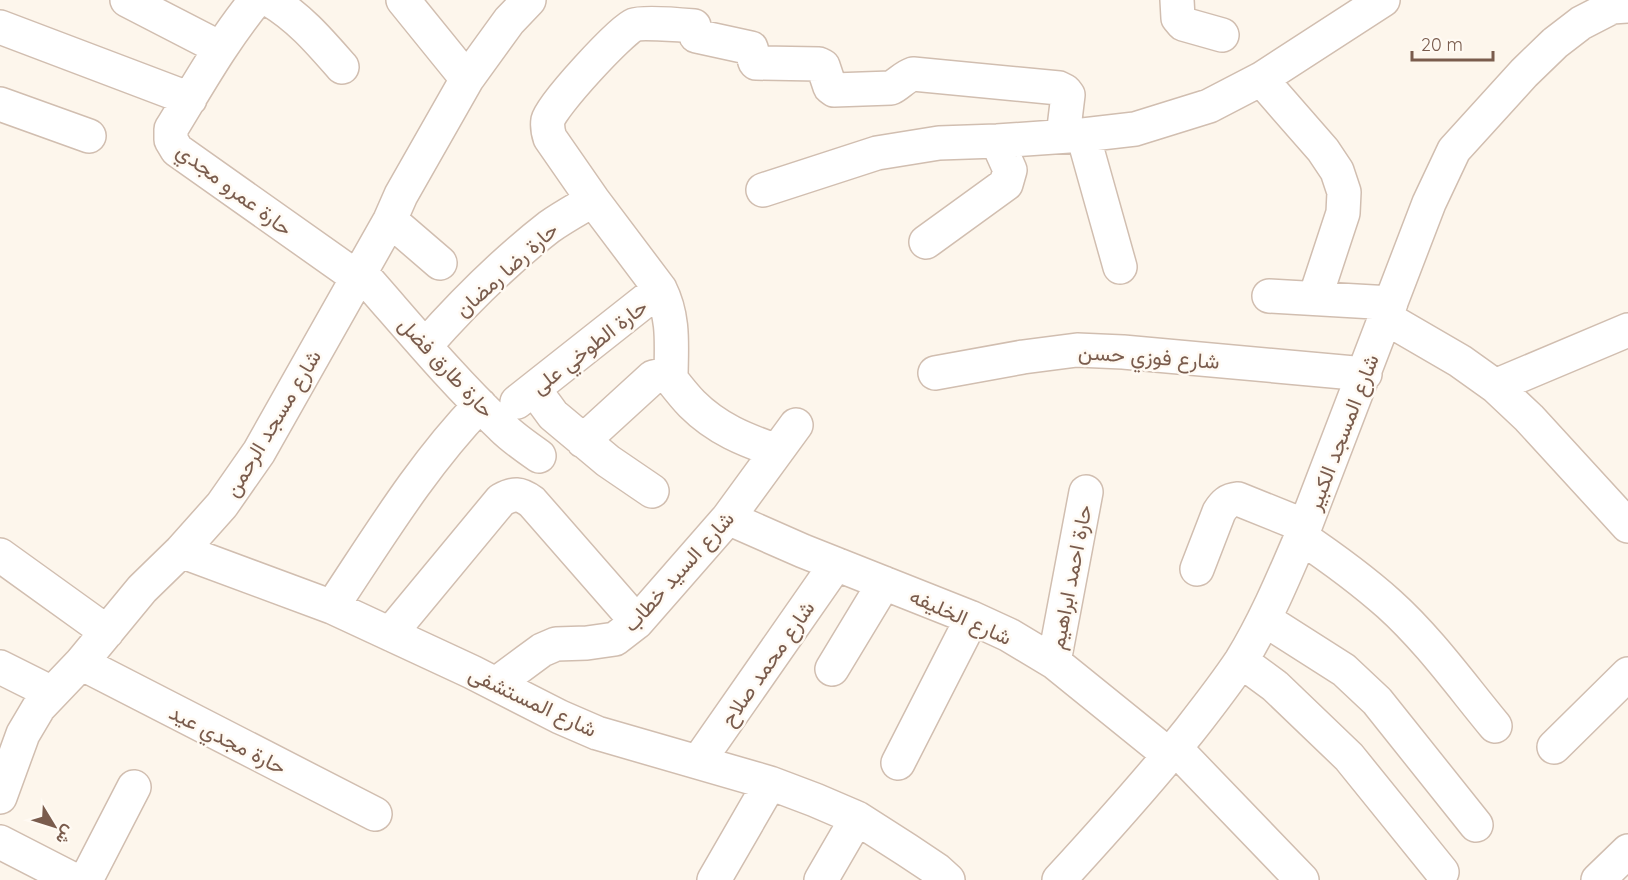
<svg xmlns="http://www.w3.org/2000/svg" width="1628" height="880" font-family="Quicksand,Vazirmatn,sans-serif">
	<rect width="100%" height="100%" fill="#fdf6ec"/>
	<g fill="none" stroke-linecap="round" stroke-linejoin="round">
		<defs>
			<path id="minor" d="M 127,0 L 220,48
				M 256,0 C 223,40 198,85 171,129 L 171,140 L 177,150 L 358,278
				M 270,0 C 300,18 320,42 342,67
				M 403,0 L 467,79
				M 1177,0 L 1178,18 L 1183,24 L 1222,35
				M 0,27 L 190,99
				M 1261,79 L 1323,150 L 1337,171 L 1344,192 L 1343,213 L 1315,298
				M 0,104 L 89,136
				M 1083,135 L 1120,267
				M 763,190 L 877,153 L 939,143 L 997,141 L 1083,135 L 1135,129 L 1209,106 L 1261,79 L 1383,0
				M 390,220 L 440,263
				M 926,242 L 1006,184 L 1010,170 L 997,141
				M 361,273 C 407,325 451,379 502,427 C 513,438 526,447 539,456
				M 1269,296 L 1391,303
				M 1386,318 L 1460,361 L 1495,386 L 1529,418 L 1628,526
				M 425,346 C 463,303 504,262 549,227 C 563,217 578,209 593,200
				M 935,373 L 1023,357 L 1077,350 L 1123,352 L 1365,374
				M 1495,386 L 1628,330
				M 534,389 L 553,415 L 608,461 L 652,491
				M 517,402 L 660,289
				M 583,441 L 653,377 L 662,375 L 671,379
				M 777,451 C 745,440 717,429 692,404 C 685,397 678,388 671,379 C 671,347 675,319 660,289 L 593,200 L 550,138 C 548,132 547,126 548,120 C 551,106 621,30 634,25 C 642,22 683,25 694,26 L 696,36 L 751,48 L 755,62 L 756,63 L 819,64 L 823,66 L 830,87 L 834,90 L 891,88 C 899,84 904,77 913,74 L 1059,88 L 1065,91 L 1068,95 L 1063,136
				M 728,518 L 803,551 L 972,618 L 1009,635 L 1054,662 L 1169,755
				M 1301,537 C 1332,558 1361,579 1389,604 C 1429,640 1461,685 1495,726
				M 181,551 L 332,607 L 472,672 L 560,717 L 597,733 L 770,783 L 815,800 L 857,818 L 907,850 L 937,870 L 948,880
				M 0,555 L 107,632
				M 1197,569 L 1219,512 C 1224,504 1228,500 1238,499 L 1305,526
				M 332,607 C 378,538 422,465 480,405
				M 1264,619 L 1344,670 L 1377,701 L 1476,825
				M 390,634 L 501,500 C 514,493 520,493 532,502 L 637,622
				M 1241,661 L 1275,686 L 1349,757 L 1442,872
				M 1054,662 L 1086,492
				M 81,663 L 375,814
				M 0,667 L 52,693
				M 832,669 L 884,583
				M 496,684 L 527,661 L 542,650 L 556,644 L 587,643 L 615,639 L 637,622 L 728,518 L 796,425
				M 1554,747 L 1628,674
				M 1175,748 L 1302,880
				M 698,762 L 836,564
				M 898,763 L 972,618
				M 0,797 L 23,734 L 39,707 L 81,663 L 142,589 L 181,551 L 222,505 L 259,452 L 390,220 L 401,195 L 467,79 L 509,21 L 529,0
				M 0,842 L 74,880
				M 86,880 L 134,787
				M 714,880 L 770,783
				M 821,880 L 857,818
				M 1059,880 C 1104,831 1148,782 1189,731 C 1207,708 1225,685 1241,661 C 1265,622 1283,579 1301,537 L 1429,203 L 1454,150 L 1524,73 L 1555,43 L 1581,23 L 1612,7 L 1628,6
				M 1598,880 L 1628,851"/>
		</defs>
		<!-- minor casing -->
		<use href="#minor" stroke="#d1beb0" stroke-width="36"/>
		<!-- minor -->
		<use href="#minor" stroke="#fff" stroke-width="33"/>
	</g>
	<g text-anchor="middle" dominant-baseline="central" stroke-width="5" stroke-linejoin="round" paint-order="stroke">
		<!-- street labels -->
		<g font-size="21" fill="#7a5c4d" stroke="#fffaf3">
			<text transform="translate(235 189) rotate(37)">حارة عمرو مجدي</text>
			<text transform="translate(506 269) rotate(-42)">حارة رضا رمضان</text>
			<text transform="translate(589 346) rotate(-38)">حارة الطوخي على</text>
			<text transform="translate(1149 356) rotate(4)">شارع فوزي حسن</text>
			<text transform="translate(447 367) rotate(47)">حارة طارق فضل</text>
			<text transform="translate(272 423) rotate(-59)">شارع مسجد الرحمن</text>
			<text transform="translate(1342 432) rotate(-69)">شارع المسجد الكبير</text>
			<text transform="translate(678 571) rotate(-48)">شارع السيد خطاب</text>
			<text transform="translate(1070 577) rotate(-79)">حارة احمد ابراهيم</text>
			<text transform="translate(961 616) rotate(24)">شارع الخليفه</text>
			<text transform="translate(767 663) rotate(-55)">شارع محمد صلاح</text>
			<text transform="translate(533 701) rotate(25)">شارع المستشفى</text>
			<text transform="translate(228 739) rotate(27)">حارة مجدي عيد</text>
		</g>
	</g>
	<!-- north arrow -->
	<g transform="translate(54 826) rotate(128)" stroke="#fffaf3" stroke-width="4.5" paint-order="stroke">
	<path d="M0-4.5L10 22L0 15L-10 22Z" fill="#7a5c4d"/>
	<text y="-9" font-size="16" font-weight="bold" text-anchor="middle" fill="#7a5c4d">ش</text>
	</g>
	<!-- scale -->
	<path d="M1412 51v9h81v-9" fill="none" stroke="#7a5c4d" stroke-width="3"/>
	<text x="1421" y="51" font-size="18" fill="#7a5c4d" stroke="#fffaf3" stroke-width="4.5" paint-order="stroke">20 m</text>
</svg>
